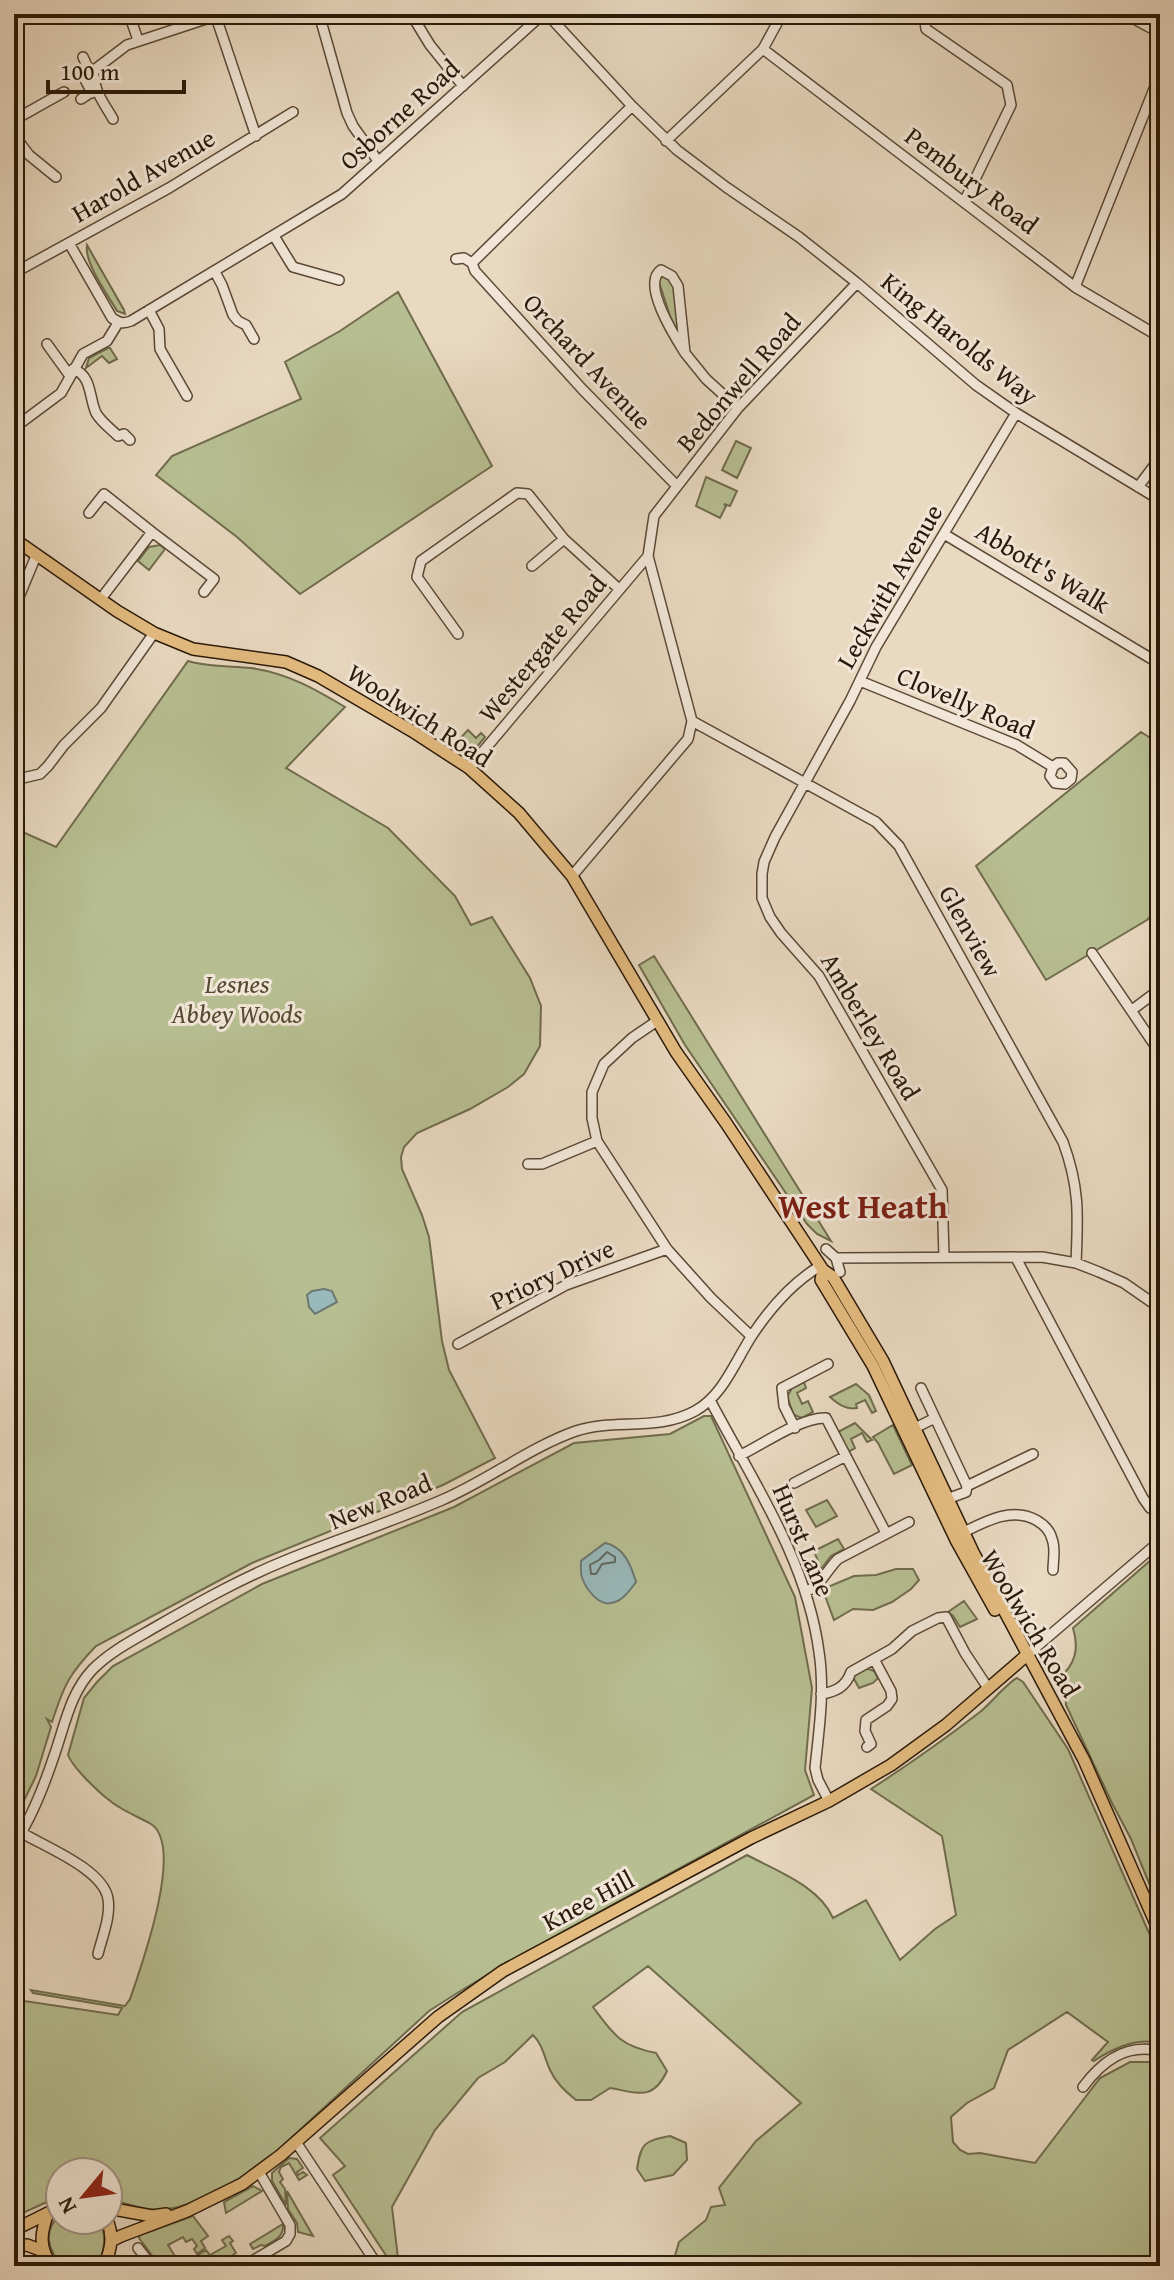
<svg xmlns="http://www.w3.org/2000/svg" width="1174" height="2280" font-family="'Gentium Book Plus',serif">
	<rect width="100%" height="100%" fill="#e9d9c1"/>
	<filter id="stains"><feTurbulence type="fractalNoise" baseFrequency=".0025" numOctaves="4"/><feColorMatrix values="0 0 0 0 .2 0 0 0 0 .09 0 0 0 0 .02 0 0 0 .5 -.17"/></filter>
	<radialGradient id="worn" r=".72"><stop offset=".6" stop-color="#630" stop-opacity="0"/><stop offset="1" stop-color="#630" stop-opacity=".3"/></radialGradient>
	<!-- green -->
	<path fill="#b7bf92" stroke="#706c4d" stroke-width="2" fill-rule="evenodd" d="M 87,245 L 124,310 L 125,314 L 117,311 C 108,295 84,263 87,245 Z
		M 665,276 L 674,286 L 680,337 L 670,316 L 659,282 L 660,278 Z
		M 398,292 L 492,466 L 300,594 L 237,537 L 156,475 L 172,456 L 301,399 L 285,362 L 340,331 Z
		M 108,348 L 110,348 L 117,359 L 109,363 L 102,356 L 86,368 L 89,358 Z
		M 736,441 L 751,448 L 737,478 L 722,470 Z
		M 706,477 L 737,491 L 730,506 L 724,504 L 726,506 L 720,518 L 696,506 Z
		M 160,545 L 165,549 L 149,570 L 138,561 L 149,547 Z
		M 188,661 C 208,667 230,666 251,668 C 287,673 315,689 345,707 L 286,768 L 388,828 L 455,896 L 471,925 L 492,917 L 530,978 L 541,1006 L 540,1046 L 524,1074 L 508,1087 L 470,1109 L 417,1133 L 404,1147 L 401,1157 L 402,1169 L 422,1215 L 429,1237 L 442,1341 L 449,1370 L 495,1458 L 443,1485 L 252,1563 L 96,1646 C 69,1674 64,1685 52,1722 L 47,1719 L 51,1727 L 36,1776 L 14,1821 L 14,1675 L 21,1682 L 14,1673 L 14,828 L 56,847 Z
		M 468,730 L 476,738 L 481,733 L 485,737 L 471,754 L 455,744 Z
		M 1141,732 L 1160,744 L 1160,906 L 1147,920 L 1046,980 L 976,866 Z
		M 654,956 L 831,1241 L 817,1234 L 807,1224 L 685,1045 L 639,965 Z
		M 804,1382 L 806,1388 L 797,1393 L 802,1404 L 808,1401 L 813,1412 L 802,1418 L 794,1415 L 787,1397 L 792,1388 Z
		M 856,1384 L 869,1395 L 876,1411 L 872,1413 L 865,1400 L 856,1404 L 857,1408 C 846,1410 838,1404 830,1397 Z
		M 704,1416 L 711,1416 L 795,1597 L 812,1688 L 805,1770 L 814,1795 L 520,1955 L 454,1995 L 429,2011 L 278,2150 C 246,2176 200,2208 157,2210 C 141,2210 123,2202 108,2199 L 108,2172 L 60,2172 L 60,2196 L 14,2217 L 14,2012 L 18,2000 L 118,2015 L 122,2008 L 33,1993 L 31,1990 L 125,2006 L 130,1999 C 141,1967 185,1846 151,1824 C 142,1819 133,1815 124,1810 C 109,1802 98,1791 86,1779 C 79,1771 72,1765 68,1755 L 84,1698 L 97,1682 L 113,1666 L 262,1584 L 454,1507 L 574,1443 L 670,1434 ZM 605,1543 C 625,1548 628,1564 636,1582 L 618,1601 C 589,1594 584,1591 581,1561 Z
		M 855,1423 L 872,1440 L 867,1442 L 862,1433 L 851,1439 L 855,1448 L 848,1452 L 838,1432 Z
		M 893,1425 L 912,1465 L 894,1474 L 878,1443 L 873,1437 Z
		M 827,1500 L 837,1516 L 816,1527 L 806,1510 Z
		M 838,1539 L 844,1549 L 831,1556 L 821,1569 L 814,1551 Z
		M 1160,1552 L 1160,1910 L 1131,1839 L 1112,1803 L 1066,1705 L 1065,1690 L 1059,1678 C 1076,1664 1079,1648 1073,1628 Z
		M 896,1569 L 913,1569 L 919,1580 L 911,1589 L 892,1602 L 873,1610 L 853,1609 L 834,1620 L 824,1593 L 830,1586 L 854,1576 L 876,1575 Z
		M 964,1601 L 977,1619 L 960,1627 L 953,1616 L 948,1612 Z
		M 866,1668 L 874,1671 L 878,1678 L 873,1683 L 859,1688 L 853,1677 Z
		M 1017,1678 L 1023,1682 L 1068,1749 L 1160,1958 L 1160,2043 C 1136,2037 1113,2048 1094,2061 L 1092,2060 L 1108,2042 L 1067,2012 L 1008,2050 L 994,2088 L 967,2103 L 951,2117 L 953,2142 L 960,2150 L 968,2154 L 980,2153 L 1035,2163 L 1100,2078 L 1130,2062 L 1160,2062 L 1160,2266 L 758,2266 L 756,2264 L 752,2266 L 672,2266 L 679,2242 L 706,2220 L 711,2207 L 725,2205 L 719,2188 L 756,2141 L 801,2103 L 648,1966 L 593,2007 C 614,2035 620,2046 656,2053 L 667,2071 C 653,2101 639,2093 610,2088 L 591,2100 L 576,2100 C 565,2091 556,2083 550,2070 C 544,2057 543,2045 533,2035 L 505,2062 L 478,2078 L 435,2130 L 392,2207 L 398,2258 L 401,2266 L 393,2266 L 333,2175 L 345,2166 L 320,2138 L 462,2012 L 747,1855 C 777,1871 819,1886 833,1918 L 866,1900 L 900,1960 L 935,1929 L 956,1915 L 942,1836 L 871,1789 C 908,1765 945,1739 980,1712 C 992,1702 1006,1684 1017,1678 Z
		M 670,2136 L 686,2143 L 687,2160 L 673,2175 L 645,2181 L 637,2169 C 641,2143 644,2141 670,2136 Z
		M 289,2158 L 297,2159 L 303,2168 L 297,2172 L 298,2175 L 303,2172 L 307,2175 L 299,2180 L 289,2163 L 281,2167 L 279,2172 L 283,2179 L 280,2182 L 285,2189 L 286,2205 L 272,2181 L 272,2173 Z
		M 253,2186 L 262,2191 L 226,2213 L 224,2202 Z
		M 287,2191 L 313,2236 L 298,2232 L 297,2223 L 288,2209 Z
		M 60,2215 L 60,2220 L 98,2220 C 107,2233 105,2248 99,2262 L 94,2256 L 77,2266 L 63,2266 C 48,2251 42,2231 60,2215 Z
		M 193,2216 L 208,2236 L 201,2241 L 205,2248 L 197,2254 L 194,2249 L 197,2246 L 192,2239 L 186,2242 L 183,2237 L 168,2245 L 181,2266 L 160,2266 L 139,2238 L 140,2235 Z
		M 283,2224 C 284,2237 275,2240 265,2246 L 261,2245 L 253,2249 L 250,2244 Z
		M 229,2236 L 233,2241 L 230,2243 L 236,2253 L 215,2266 L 208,2266 L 204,2258 L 201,2260 L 198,2255 L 206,2250 L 210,2255 L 226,2246 L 222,2240 Z"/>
	<!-- water -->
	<path fill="#99b9ba" stroke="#6d7973" stroke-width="2" d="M 324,1289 L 332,1291 L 337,1302 L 315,1314 L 309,1307 L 307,1295 L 312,1291 Z
		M 605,1543 C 624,1547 631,1565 636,1582 C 630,1590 622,1602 611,1603 C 599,1606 587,1590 583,1580 C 580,1575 581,1566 581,1561 Z"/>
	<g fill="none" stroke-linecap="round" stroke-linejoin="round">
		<!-- shore -->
		<path stroke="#626961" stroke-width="2" d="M 607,1552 L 615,1557 L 615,1562 L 602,1564 L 596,1574 L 591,1574 L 590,1565 L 599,1560 Z"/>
		<defs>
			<path id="minor" d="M 129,14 L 138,40
				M 215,14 L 256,136
				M 319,14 L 347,113 L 353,126 L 378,161
				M 411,14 L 430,45 L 463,86
				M 547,14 L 632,106 L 677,150 L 726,187 L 799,237 L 857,283 L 976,385 L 1016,413 L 1160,500
				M 924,14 L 926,29 L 1007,85 L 1011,105 L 964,202
				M 1125,14 L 1160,33
				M 763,49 L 1075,287 L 1160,337
				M 83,57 L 89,70 L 82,74 L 92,93
				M 81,99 L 96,89
				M 113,119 C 104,103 92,89 94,70 L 127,45 L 215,16
				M 14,120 L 64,92
				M 14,135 L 29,155 L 56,177
				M 666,141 L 763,49 L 782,14
				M 274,236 L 293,267 L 339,280
				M 69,243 L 112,318 C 119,323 123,324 131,321 L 342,194 L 543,14
				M 456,259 L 464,258 L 472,263 L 475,271 L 583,390 L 677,486
				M 472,263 L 632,106
				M 215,272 L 222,285 L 233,315 L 238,321 L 246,325 L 254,339
				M 14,273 L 169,188 L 293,112
				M 1075,287 L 1160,74
				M 149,310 L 159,329 L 160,349 L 187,396
				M 47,344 L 70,376
				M 685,353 C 675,337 641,284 661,270 L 672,276 L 678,286 L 685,353 L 706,379 L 738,408
				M 73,369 C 92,375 89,398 96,413 C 101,422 111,429 118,436 L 124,434 L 130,440
				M 14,428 L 61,393 L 83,354 L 107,341 L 118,323
				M 1138,487 L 1160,458
				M 89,513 L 104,494 L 152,532
				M 944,534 L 1160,664
				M 532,566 L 564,539
				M 100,600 L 152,532 L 214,579 L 204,592
				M 14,609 L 36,556
				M 458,634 L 417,577 L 421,561 L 517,493 L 528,494 L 564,539 L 619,589
				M 860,681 L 1017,745 L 1053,767 L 1058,763 L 1064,763 L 1072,772 L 1071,779 L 1065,784 L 1055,783 L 1050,776 L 1053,767
				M 692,721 L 876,822 L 899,846 L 1063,1142 C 1080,1188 1078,1216 1076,1263
				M 469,768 L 648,556
				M 14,780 L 40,774 L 48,766 L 64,745 L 101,708 L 154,633
				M 572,876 L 688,739 L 692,721 L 648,556 L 654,516 L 738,408 L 857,283
				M 1092,953 L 1160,1053
				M 1132,1010 L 1160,989
				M 657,1021 L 632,1038 L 604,1064 L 592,1092 L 592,1118 L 597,1141 L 667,1249 L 711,1298 L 751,1336
				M 528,1164 L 542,1164 L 597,1141
				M 826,1249 L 836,1258 L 840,1272
				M 944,1257 L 942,1190 L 819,976 L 781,933 L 770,917 L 762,898 L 762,874 L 764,862 L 775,837 L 850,701 L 876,647 L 1016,413
				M 836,1258 L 1042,1257 L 1076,1263 L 1099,1272 L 1124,1283 L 1160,1308
				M 1016,1258 L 1143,1498 L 1150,1508 L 1160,1508
				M 458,1344 L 566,1285 L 667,1249
				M 921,1388 L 967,1486
				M 710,1400 C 752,1480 807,1560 819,1652 C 825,1690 819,1730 815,1768 L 818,1780 L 829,1801
				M 795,1428 L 784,1406 L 782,1388 L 828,1364
				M 915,1428 L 935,1418
				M 739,1456 C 762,1445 801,1417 826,1418 L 886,1533
				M 794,1483 L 846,1456
				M 947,1499 L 966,1492 L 967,1486 L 1033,1454
				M 964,1532 C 986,1521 1011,1507 1036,1520 C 1043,1524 1050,1530 1052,1539 C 1056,1549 1053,1560 1053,1570
				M 806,1592 C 822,1584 826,1571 838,1559 L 909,1522
				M 1028,1654 L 1160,1541
				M 821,1694 C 835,1692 846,1687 851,1672 L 892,1649 L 912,1631 L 938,1618 L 946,1617 L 965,1653 L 988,1688
				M 867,1747 L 871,1744 L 865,1731 L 866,1720 L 887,1706 L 892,1699 L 891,1691 L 874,1659
				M 22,1833 C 46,1847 104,1870 108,1899 C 111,1917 102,1937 98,1954
				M 14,1844 C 32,1818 44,1786 54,1756 C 65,1725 70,1693 93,1669 C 112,1650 137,1638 159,1625 C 201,1601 244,1577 289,1559 C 339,1539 391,1522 442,1500 C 487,1481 530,1447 576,1431 C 615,1418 656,1432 695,1411 C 724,1395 735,1361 753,1334 C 771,1307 792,1283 820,1266
				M 1083,2087 C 1102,2061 1126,2043 1160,2051
				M 296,2142 L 378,2266
				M 138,2248 L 152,2266
				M 244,2266 L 286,2241 L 290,2234 L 290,2225 L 259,2172"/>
			<path id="major" d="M 14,539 L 117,611 L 154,633 L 193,649 L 286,662 L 318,676 L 412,731 L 469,768 L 519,813 L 572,876 L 676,1052 L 726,1123 L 823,1270 L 833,1277 L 883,1361 L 973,1552 L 1084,1760 L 1160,1933
				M 823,1270 L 821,1280 L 873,1366 L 956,1540 L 995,1610
				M 108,2208 L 152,2216 L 166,2214
				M 48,2213 C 40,2234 39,2248 52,2266
				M 14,2230 L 60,2207
				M 111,2241 L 121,2236 L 187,2211 L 242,2184 L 281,2155 L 438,2017 L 503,1971 L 751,1838 L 829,1801 L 891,1765 L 946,1725 L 1028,1654
				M 14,2246 L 27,2245 L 43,2251
				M 104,2266 C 111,2250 114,2236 107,2220"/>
		</defs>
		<!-- minor casing -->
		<use href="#minor" stroke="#5a4936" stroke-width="12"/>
		<!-- major casing -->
		<use href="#major" stroke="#2a1908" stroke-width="14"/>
		<!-- minor -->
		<use href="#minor" stroke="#f1e6d7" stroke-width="9"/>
		<!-- major -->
		<use href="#major" stroke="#e4bc80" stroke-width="11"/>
	</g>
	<g text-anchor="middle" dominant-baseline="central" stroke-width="6" stroke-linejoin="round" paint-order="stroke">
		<!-- street labels -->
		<g font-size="26" fill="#2a1908" stroke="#f1e6d7">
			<text transform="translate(399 114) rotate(-42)">Osborne Road</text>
			<text transform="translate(143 175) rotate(-30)">Harold Avenue</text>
			<text transform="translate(972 180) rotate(37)">Pembury Road</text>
			<text transform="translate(960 338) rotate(39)">King Harolds Way</text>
			<text transform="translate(588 361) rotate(47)">Orchard Avenue</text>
			<text transform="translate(738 382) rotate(-49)">Bedonwell Road</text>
			<text transform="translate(1043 567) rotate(31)">Abbott's Walk</text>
			<text transform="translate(889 586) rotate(-60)">Leckwith Avenue</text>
			<text transform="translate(542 648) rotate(-50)">Westergate Road</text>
			<text transform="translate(966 702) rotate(23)">Clovelly Road</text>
			<text transform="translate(420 715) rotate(33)">Woolwich Road</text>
			<text transform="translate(971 931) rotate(61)">Glenview</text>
			<text transform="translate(871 1026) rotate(59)">Amberley Road</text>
			<text transform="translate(552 1274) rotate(-25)">Priory Drive</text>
			<text transform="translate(380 1501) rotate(-22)">New Road</text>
			<text transform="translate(804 1540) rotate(67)">Hurst Lane</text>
			<text transform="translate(1031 1623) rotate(59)">Woolwich Road</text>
			<text transform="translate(588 1900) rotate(-28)">Knee Hill</text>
		</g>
		<!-- park labels -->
		<g font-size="26" font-style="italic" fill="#544b31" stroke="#f1e6d7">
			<text x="237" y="983">Lesnes<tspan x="237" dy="30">Abbey Woods</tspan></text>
		</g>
		<!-- district labels -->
		<g font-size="34" font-weight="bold" fill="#7a1f14" stroke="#f1e6d7">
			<text x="863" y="1205">West Heath</text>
		</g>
	</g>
	<!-- margin -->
	<rect width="1174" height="2280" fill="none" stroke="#e9d9c1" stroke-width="48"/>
	<rect x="16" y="16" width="1142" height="2248" fill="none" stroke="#2a1908" stroke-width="4"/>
	<rect x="24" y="24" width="1126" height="2232" fill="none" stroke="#2a1908" stroke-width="2"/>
	<!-- north arrow -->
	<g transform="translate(84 2196) rotate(241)"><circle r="38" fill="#f1e6d7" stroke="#a19484" stroke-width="2"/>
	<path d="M0-6L14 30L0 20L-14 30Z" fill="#8f2418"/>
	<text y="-12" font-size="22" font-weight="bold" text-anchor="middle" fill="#2a1908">N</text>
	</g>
	<!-- scale -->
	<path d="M48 80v12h136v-12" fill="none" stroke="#2a1908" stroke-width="4"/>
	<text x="60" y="80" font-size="24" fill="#2a1908" stroke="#f1e6d7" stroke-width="6" paint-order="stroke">100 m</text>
	<rect width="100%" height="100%" filter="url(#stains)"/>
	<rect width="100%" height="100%" fill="url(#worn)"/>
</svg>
